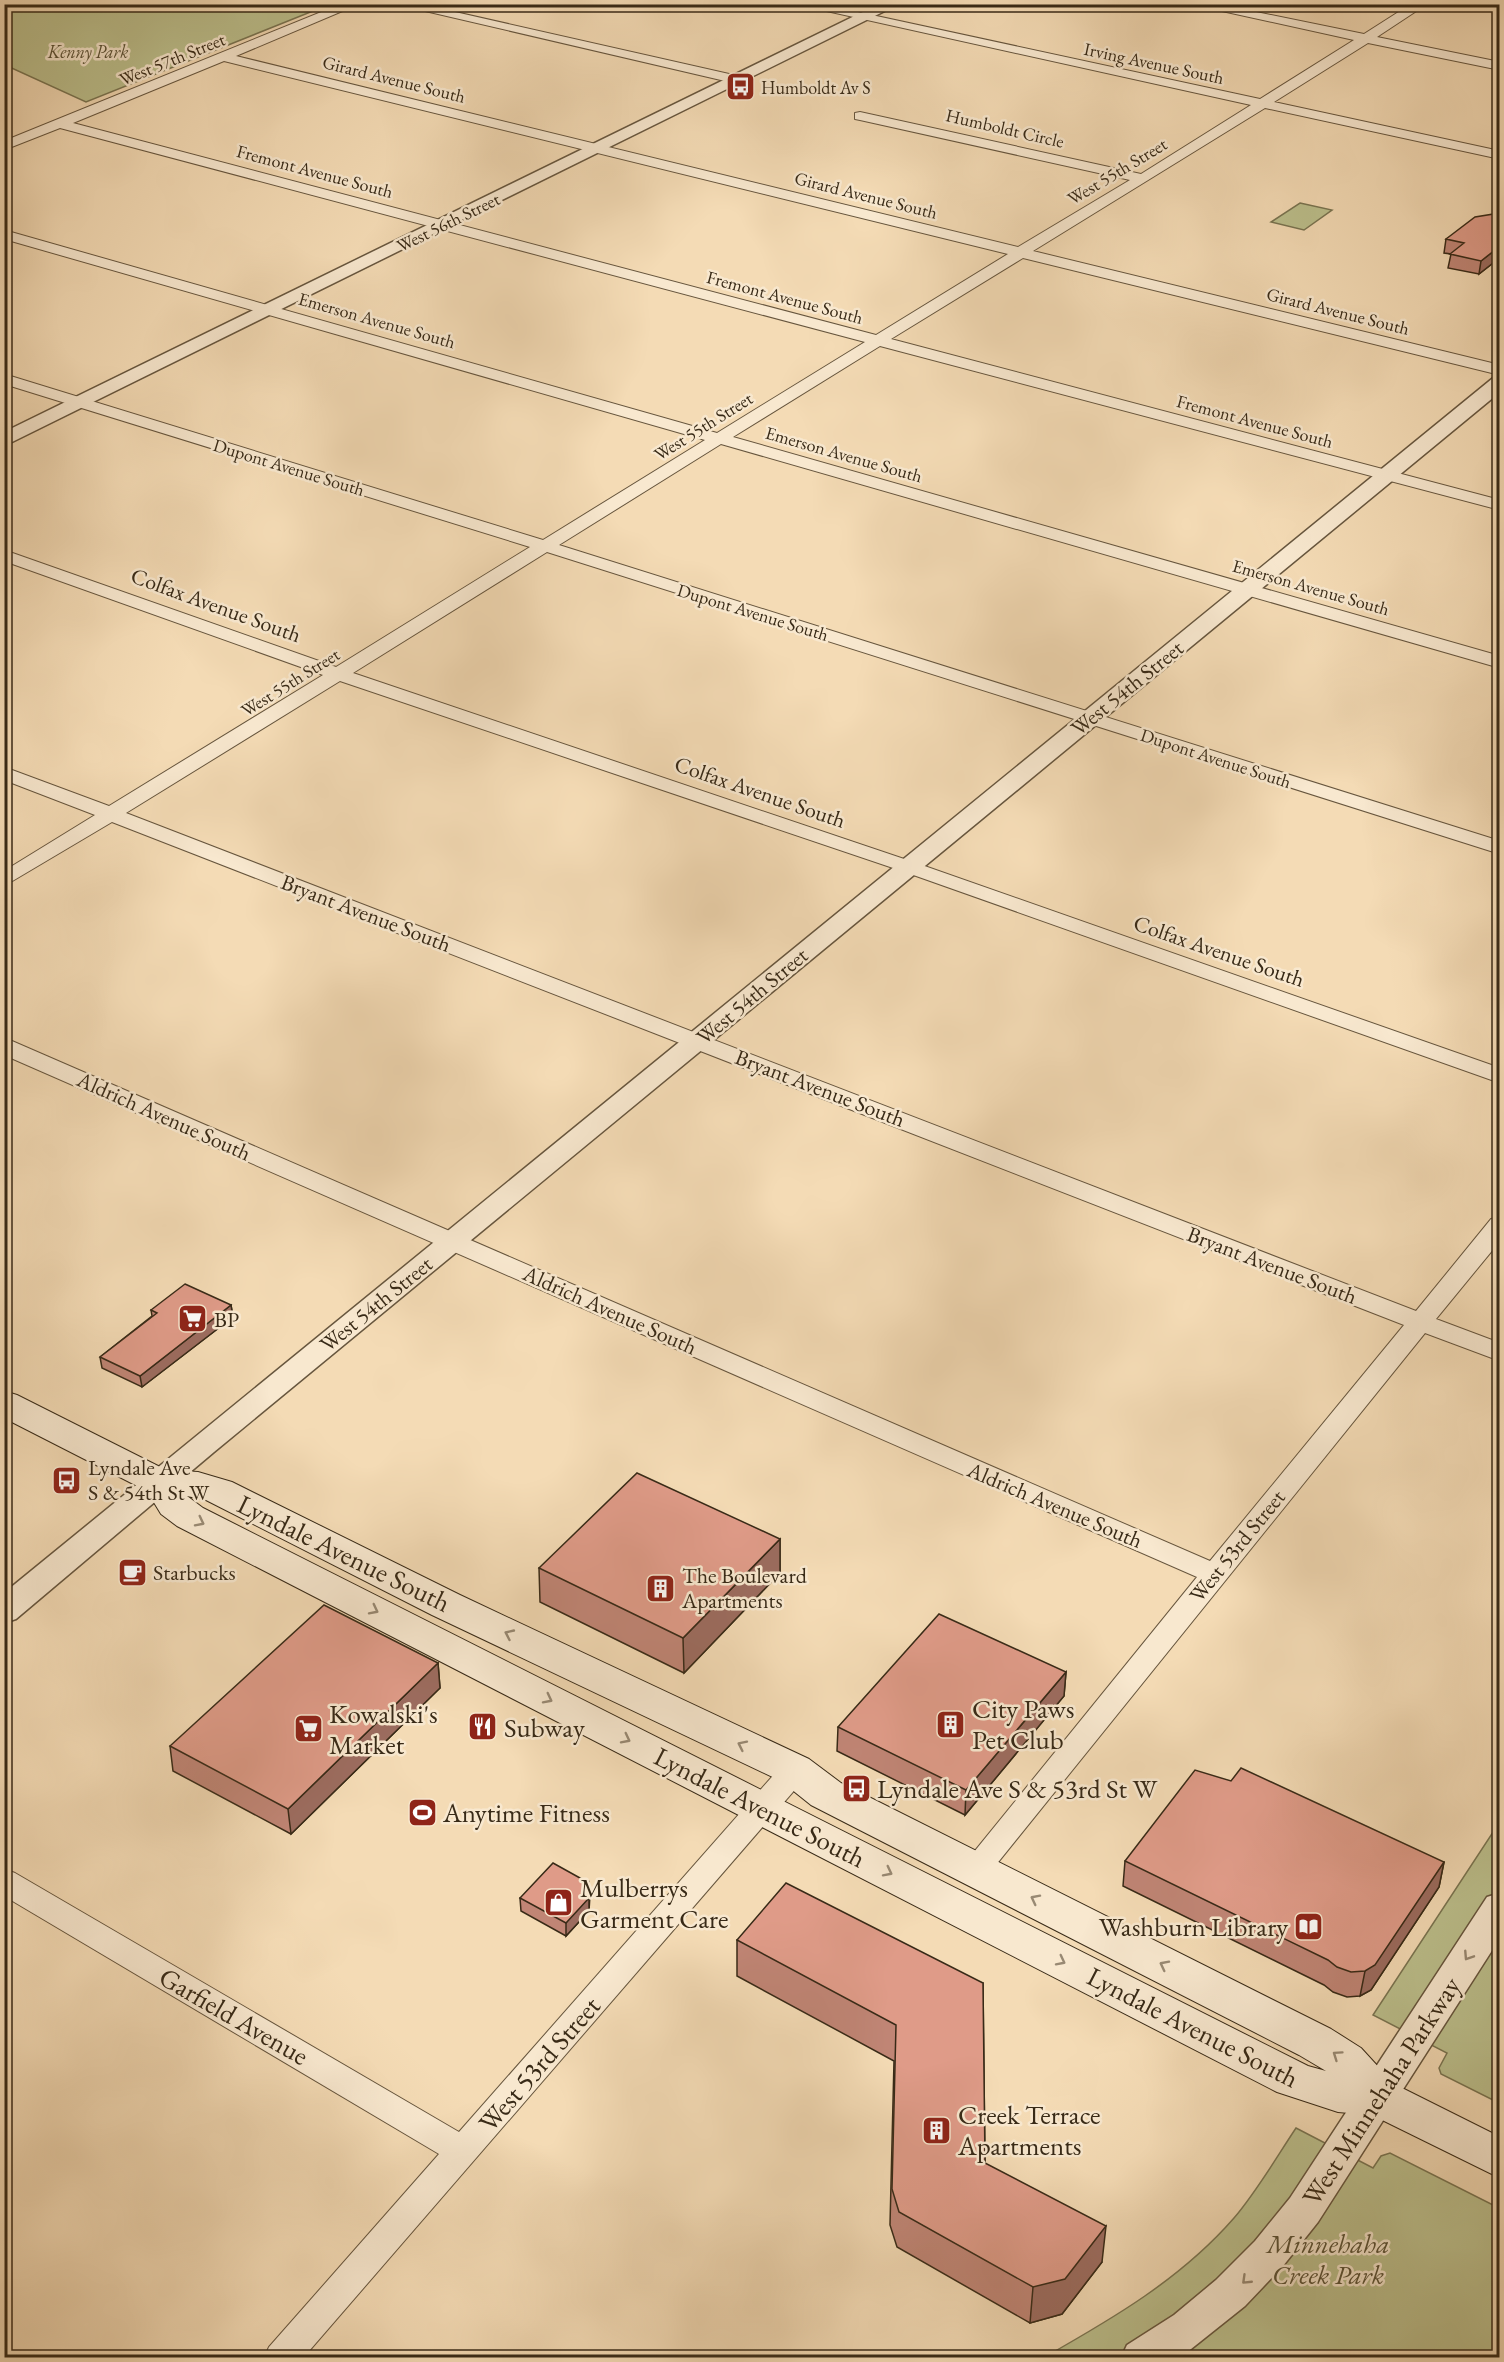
<svg xmlns="http://www.w3.org/2000/svg" width="1504" height="2362" font-family="'EB Garamond',serif">
	<rect width="100%" height="100%" fill="#f4dbb5"/>
	<filter id="stains"><feTurbulence type="fractalNoise" baseFrequency=".00333" numOctaves="4"/><feColorMatrix values="0 0 0 0 .2 0 0 0 0 .09 0 0 0 0 .02 0 0 0 .5 -.17"/></filter>
	<radialGradient id="worn" r=".72"><stop offset=".6" stop-color="#630" stop-opacity="0"/><stop offset="1" stop-color="#630" stop-opacity=".3"/></radialGradient>
	<!-- green -->
	<path fill="#bcc08d" stroke="#7a7552" stroke-width="1.5" d="M 5,4 L 328,4 L 328,5 L 86,102 L 5,65 Z
		M 1300,203 L 1332,210 L 1304,230 L 1271,222 Z
		M 1499,1823 L 1499,2103 L 1441,2074 L 1439,2068 L 1447,2053 L 1373,2015 Z
		M 1296,2128 L 1373,2168 L 1381,2156 L 1390,2153 L 1499,2208 L 1499,2357 L 1043,2358 C 1112,2319 1181,2279 1234,2218 C 1257,2191 1276,2158 1296,2128 Z"/>
	<g fill="none" stroke-linecap="round" stroke-linejoin="round">
		<defs>
			<path id="minor" d="M 341,4 L 359,4 L 236,56 L 1018,247 L 1130,180 L 860,120 L 855,119 L 855,113 L 860,112 L 1141,174 L 1251,105 L 795,4 L 821,4 L 1260,99 L 1354,40 L 1190,4 L 1217,4 L 1364,34 L 1411,4 L 1427,4 L 1377,37 L 1500,62 L 1500,70 L 1368,43 L 1274,102 L 1500,151 L 1500,159 L 1265,108 L 1033,251 L 1500,365 L 1500,375 L 1023,258 L 891,339 L 1500,500 L 1500,510 L 880,346 L 733,437 L 1500,656 L 1500,668 L 721,444 L 559,545 L 1500,841 L 1500,854 L 547,552 L 353,673 L 916,863 L 1500,1068 L 1500,1083 L 902,871 L 340,681 L 126,813 L 1416,1311 L 1491,1219 L 1500,1217 L 1500,1241 L 1436,1319 L 1500,1343 L 1500,1361 L 1425,1333 L 987,1876 L 976,1880 L 965,1876 L 961,1868 L 1197,1577 L 4,1055 L 4,1039 L 12,1041 L 1210,1561 L 1404,1325 L 112,822 L 4,886 L 4,871 L 95,815 L 4,780 L 4,767 L 109,806 L 323,675 L 4,561 L 4,550 L 336,667 L 530,547 L 4,384 L 4,374 L 543,540 L 705,440 L 4,239 L 4,230 L 717,433 L 865,342 L 60,128 L 4,150 L 4,141 ZM 224,61 L 1008,254 L 876,335 L 73,123 Z
				M 395,4 L 420,4 L 738,76 L 745,80 L 738,84 Z
				M 795,1759 L 805,1762 L 810,1770 L 805,1778 L 303,2358 L 264,2358 L 269,2347 L 439,2154 L 4,1896 L 4,1869 L 15,1873 L 459,2132 L 785,1762 Z"/>
			<path id="tertiary" d="M 879,4 L 899,4 L 4,446 L 4,432 Z
				M 1500,376 L 1500,392 L 214,1452 L 16,1619 L 4,1623 L 4,1593 L 1493,378 Z
				M 1500,1893 L 1500,1938 L 1318,2222 L 1283,2266 L 1245,2306 L 1181,2357 L 1121,2358 L 1127,2345 L 1174,2315 L 1216,2280 L 1255,2241 L 1290,2198 L 1487,1897 Z"/>
			<path id="secondary" d="M 4,1391 L 17,1395 L 166,1470 L 198,1472 L 232,1482 L 460,1595 L 809,1759 L 841,1783 L 1331,2029 L 1361,2048 L 1394,2084 L 1500,2137 L 1500,2178 L 1372,2115 L 1338,2112 L 1277,2092 L 177,1526 L 161,1514 L 147,1491 L 4,1418 ZM 187,1496 L 206,1500 L 432,1615 L 781,1781 L 811,1805 L 1299,2055 L 1326,2071 L 1308,2066 L 203,1508 Z"/>
		</defs>
		<!-- minor casing -->
		<use href="#minor" stroke="#67563e" stroke-width="2"/>
		<!-- tertiary casing -->
		<use href="#tertiary" stroke="#67563e" stroke-width="3"/>
		<!-- secondary casing -->
		<use href="#secondary" stroke="#382a17" stroke-width="2"/>
		<!-- minor -->
		<use href="#minor" fill="#f8e8cf" fill-rule="evenodd"/>
		<!-- tertiary -->
		<use href="#tertiary" fill="#f8e8cf" fill-rule="evenodd"/>
		<!-- secondary -->
		<use href="#secondary" fill="#f8e8cf" fill-rule="evenodd"/>
	</g>
	<!-- wall -->
	<path fill="#c08575" stroke="#382a17" stroke-width="1.5" d="M 1500,213 L 1500,265 L 1493,263 L 1479,274 L 1448,268 L 1451,254 L 1444,253 L 1446,239 Z
		M 231,1305 L 233,1317 L 142,1387 L 102,1368 L 100,1357 L 152,1316 L 151,1310 Z
		M 780,1539 L 780,1573 L 684,1673 L 540,1602 L 539,1568 Z
		M 438,1663 L 440,1688 L 291,1834 L 173,1771 L 170,1746 Z
		M 1066,1672 L 1064,1696 L 965,1815 L 837,1751 L 838,1727 Z
		M 1125,1861 L 1444,1862 L 1439,1887 L 1371,1990 L 1360,1996 L 1347,1997 L 1333,1992 L 1324,1985 L 1123,1886 Z
		M 590,1895 L 589,1911 L 566,1936 L 521,1911 L 520,1898 Z
		M 737,1940 L 983,1983 L 985,2163 L 1102,2262 L 1062,2314 L 1030,2323 L 897,2247 L 890,2225 L 894,2061 L 737,1976 Z"/>
	<!-- shaded-wall -->
	<path fill="#9c6c5f" stroke="#382a17" stroke-width="1.5" d="M 1495,250 L 1493,263 L 1479,274 L 1481,261 Z
		M 231,1305 L 233,1317 L 142,1387 L 140,1376 Z
		M 780,1539 L 780,1573 L 684,1673 L 683,1638 Z
		M 438,1663 L 440,1688 L 291,1834 L 288,1809 Z
		M 1066,1672 L 1064,1696 L 965,1815 L 966,1790 Z
		M 1444,1862 L 1439,1887 L 1371,1990 L 1360,1996 L 1365,1971 Z
		M 589,1883 L 589,1911 L 566,1936 L 566,1923 Z
		M 1106,2226 L 1102,2262 L 1062,2314 L 1030,2323 L 1033,2287 Z"/>
	<!-- building -->
	<path fill="#df9b88" stroke="#382a17" stroke-width="1.5" d="M 1500,213 L 1500,251 L 1495,250 L 1481,261 L 1450,254 L 1464,243 L 1446,239 L 1475,217 Z
		M 185,1284 L 231,1305 L 140,1376 L 100,1357 L 157,1313 L 151,1310 Z
		M 637,1473 L 780,1539 L 683,1638 L 539,1568 Z
		M 324,1605 L 438,1663 L 288,1809 L 170,1746 Z
		M 939,1614 L 1066,1672 L 966,1790 L 838,1727 Z
		M 1241,1768 L 1444,1862 L 1375,1965 L 1365,1971 L 1351,1972 L 1337,1967 L 1328,1960 L 1125,1861 L 1195,1770 L 1231,1781 Z
		M 553,1863 L 589,1883 L 589,1898 L 566,1923 L 520,1898 Z
		M 786,1883 L 983,1983 L 985,2163 L 1106,2226 L 1065,2279 L 1033,2287 L 899,2212 L 892,2189 L 896,2025 L 737,1940 Z"/>
	<!-- one-way arrows -->
	<defs><path id="oneway-chevron" d="M-2-3.5L2.5 0L-2 3.5" fill="none" stroke-width="1.6" stroke-linecap="round" stroke-linejoin="round" transform="scale(1.5)"/></defs>
	<g stroke="#988973">
		<use href="#oneway-chevron" transform="translate(200 1522) rotate(27)"/>
		<use href="#oneway-chevron" transform="translate(374 1610) rotate(27)"/>
		<use href="#oneway-chevron" transform="translate(509 1634) rotate(-155)"/>
		<use href="#oneway-chevron" transform="translate(548 1699) rotate(27)"/>
		<use href="#oneway-chevron" transform="translate(626 1739) rotate(27)"/>
		<use href="#oneway-chevron" transform="translate(742 1745) rotate(-154)"/>
		<use href="#oneway-chevron" transform="translate(888 1872) rotate(27)"/>
		<use href="#oneway-chevron" transform="translate(1035 1899) rotate(-153)"/>
		<use href="#oneway-chevron" transform="translate(1468 1956) rotate(123)"/>
		<use href="#oneway-chevron" transform="translate(1061 1961) rotate(27)"/>
		<use href="#oneway-chevron" transform="translate(1164 1965) rotate(-153)"/>
		<use href="#oneway-chevron" transform="translate(1337 2055) rotate(-145)"/>
		<use href="#oneway-chevron" transform="translate(1246 2280) rotate(136)"/>
	</g>
	<!-- icons -->
	<defs>
		<symbol id="bus-square" viewBox="-11 -11 22 22"><rect x="-9" y="-9" width="18" height="18" rx="4" fill="#8f2418" stroke="#f8e8cf"/><path d="M-5-6H5V4H4V6H2V4H-2V6H-4V4H-5ZM-3.5-4V0h7V-4ZM-3.5 1.2v1.5H-2V1.2ZM2 1.2v1.5H3.5V1.2Z" fill="#fff"/></symbol>
		<symbol id="supermarket-square" viewBox="-11 -11 22 22"><rect x="-9" y="-9" width="18" height="18" rx="4" fill="#8f2418" stroke="#f8e8cf"/><path d="M-6-5.5h2.5l.6 2H6L4.5 2H-2.5L-4.4-4H-6ZM-1.5 3.2a1.3 1.3 0 1 0 .1 0ZM3 3.2a1.3 1.3 0 1 0 .1 0Z" fill="#fff"/></symbol>
		<symbol id="cafe-square" viewBox="-11 -11 22 22"><rect x="-9" y="-9" width="18" height="18" rx="4" fill="#8f2418" stroke="#f8e8cf"/><path d="M-5.5-4.5H6V0H3Q3 3.5 0 3.5H-2.5Q-5.5 3.5-5.5 0ZM3-3.2v2h1.7v-2ZM-6 4.5H4V6H-6Z" fill="#fff"/></symbol>
		<symbol id="building-square" viewBox="-11 -11 22 22"><rect x="-9" y="-9" width="18" height="18" rx="4" fill="#8f2418" stroke="#f8e8cf"/><path d="M-4-6H4V6H1V3H-1V6H-4ZM-2.5-4.3h1.7v1.8h-1.7ZM.8-4.3h1.7v1.8H.8ZM-2.5-1h1.7V.8h-1.7ZM.8-1h1.7V.8H.8Z" fill="#fff"/></symbol>
		<symbol id="restaurant-square" viewBox="-11 -11 22 22"><rect x="-9" y="-9" width="18" height="18" rx="4" fill="#8f2418" stroke="#f8e8cf"/><path d="M-5-6h1v4h1v-4h1v4h1v-4h1v5L-1.5 .5V6h-2V.5L-5-1ZM5-6V6H3V1.5H1.5Q1.5-4 5-6Z" fill="#fff"/></symbol>
		<symbol id="stadium-square" viewBox="-11 -11 22 22"><rect x="-9" y="-9" width="18" height="18" rx="4" fill="#8f2418" stroke="#f8e8cf"/><path d="M0-5a6.5 5 0 1 0 0 10a6.5 5 0 1 0 0-10ZM-3.5-1.8h7v3.6h-7Z" fill="#fff"/></symbol>
		<symbol id="shop-square" viewBox="-11 -11 22 22"><rect x="-9" y="-9" width="18" height="18" rx="4" fill="#8f2418" stroke="#f8e8cf"/><path d="M-5-2.5h2.3a2.7 3.5 0 0 1 5.4 0H5L5.5 6h-11ZM-1.5-2.5h3a1.5 2.3 0 0 0-3 0Z" fill="#fff"/></symbol>
		<symbol id="library-square" viewBox="-11 -11 22 22"><rect x="-9" y="-9" width="18" height="18" rx="4" fill="#8f2418" stroke="#f8e8cf"/><path d="M-6-4Q-3-5.5-.7-3.5V5Q-3 3-6 4ZM6-4Q3-5.5 .7-3.5V5Q3 3 6 4Z" fill="#fff"/></symbol>
	</defs>
	<g fill-rule="evenodd">
		<use href="#bus-square" x="724" y="70" width="33" height="33"/>
		<use href="#supermarket-square" x="176" y="1302" width="33" height="33"/>
		<use href="#bus-square" x="50" y="1464" width="33" height="33"/>
		<use href="#cafe-square" x="116" y="1556" width="33" height="33"/>
		<use href="#building-square" x="644" y="1572" width="33" height="33"/>
		<use href="#building-square" x="934" y="1708" width="33" height="33"/>
		<use href="#restaurant-square" x="466" y="1710" width="33" height="33"/>
		<use href="#supermarket-square" x="292" y="1712" width="33" height="33"/>
		<use href="#bus-square" x="840" y="1772" width="33" height="33"/>
		<use href="#stadium-square" x="406" y="1796" width="33" height="33"/>
		<use href="#shop-square" x="542" y="1886" width="33" height="33"/>
		<use href="#library-square" x="1292" y="1910" width="33" height="33"/>
		<use href="#building-square" x="920" y="2114" width="33" height="33"/>
	</g>
	<g text-anchor="middle" dominant-baseline="central" stroke-width="5" stroke-linejoin="round" paint-order="stroke">
		<!-- far-park labels -->
		<g font-size="18" font-style="italic" fill="#595034" stroke="#f8e8cf">
			<text x="88" y="51">Kenny Park</text>
		</g>
		<!-- far-street labels -->
		<g font-size="18" fill="#382a17" stroke="#f8e8cf">
			<text transform="translate(172 59) rotate(-22)">West 57th Street</text>
			<text transform="translate(1154 63) rotate(12)">Irving Avenue South</text>
			<text transform="translate(394 79) rotate(14)">Girard Avenue South</text>
			<text transform="translate(1005 128) rotate(13)">Humboldt Circle</text>
			<text transform="translate(315 171) rotate(15)">Fremont Avenue South</text>
			<text transform="translate(1117 171) rotate(-31)">West 55th Street</text>
			<text transform="translate(866 195) rotate(14)">Girard Avenue South</text>
			<text transform="translate(448 222) rotate(-26)">West 56th Street</text>
			<text transform="translate(785 297) rotate(15)">Fremont Avenue South</text>
			<text transform="translate(1338 311) rotate(14)">Girard Avenue South</text>
			<text transform="translate(377 320) rotate(16)">Emerson Avenue South</text>
			<text transform="translate(1255 421) rotate(15)">Fremont Avenue South</text>
			<text transform="translate(703 426) rotate(-32)">West 55th Street</text>
			<text transform="translate(844 454) rotate(16)">Emerson Avenue South</text>
			<text transform="translate(289 467) rotate(17)">Dupont Avenue South</text>
			<text transform="translate(1311 587) rotate(16)">Emerson Avenue South</text>
			<text transform="translate(753 612) rotate(17)">Dupont Avenue South</text>
			<text transform="translate(290 682) rotate(-32)">West 55th Street</text>
			<text transform="translate(1216 758) rotate(18)">Dupont Avenue South</text>
		</g>
		<!-- far-poi labels -->
		<g font-size="18" fill="#382a17" stroke="#f8e8cf" text-anchor="start">
			<text x="761" y="87">Humboldt Av S</text>
		</g>
		<!-- street labels -->
		<g font-size="22" fill="#382a17" stroke="#f8e8cf">
			<text transform="translate(216 605) rotate(20)">Colfax Avenue South</text>
			<text transform="translate(1127 688) rotate(-39)">West 54th Street</text>
			<text transform="translate(760 792) rotate(19)">Colfax Avenue South</text>
			<text transform="translate(366 913) rotate(21)">Bryant Avenue South</text>
			<text transform="translate(1219 951) rotate(19)">Colfax Avenue South</text>
			<text transform="translate(752 996) rotate(-40)">West 54th Street</text>
			<text transform="translate(820 1088) rotate(21)">Bryant Avenue South</text>
			<text transform="translate(164 1116) rotate(24)">Aldrich Avenue South</text>
			<text transform="translate(1272 1265) rotate(21)">Bryant Avenue South</text>
			<text transform="translate(376 1304) rotate(-39)">West 54th Street</text>
			<text transform="translate(610 1310) rotate(24)">Aldrich Avenue South</text>
			<text transform="translate(1055 1505) rotate(23)">Aldrich Avenue South</text>
			<text transform="translate(1237 1546) rotate(-51)">West 53rd Street</text>
		</g>
		<!-- poi labels -->
		<g font-size="22" fill="#382a17" stroke="#f8e8cf" text-anchor="start">
			<text x="214" y="1319">BP</text>
			<text x="88" y="1467">Lyndale Ave<tspan x="88" dy="25">S &amp; 54th St W</tspan></text>
			<text x="153" y="1572">Starbucks</text>
			<text x="682" y="1575">The Boulevard<tspan x="682" dy="25">Apartments</tspan></text>
		</g>
		<!-- near-street labels -->
		<g font-size="27" fill="#382a17" stroke="#f8e8cf">
			<text transform="translate(344 1553) rotate(26)">Lyndale Avenue South</text>
			<text transform="translate(760 1807) rotate(27)">Lyndale Avenue South</text>
			<text transform="translate(234 2016) rotate(30)">Garfield Avenue</text>
			<text transform="translate(1193 2027) rotate(27)">Lyndale Avenue South</text>
			<text transform="translate(539 2064) rotate(-49)">West 53rd Street</text>
			<text transform="translate(1381 2091) rotate(-57)">West Minnehaha Parkway</text>
		</g>
		<!-- near-poi labels -->
		<g font-size="27" fill="#382a17" stroke="#f8e8cf" text-anchor="start">
			<text x="972" y="1708">City Paws<tspan x="972" dy="31">Pet Club</tspan></text>
			<text x="329" y="1713">Kowalski's<tspan x="329" dy="31">Market</tspan></text>
			<text x="504" y="1727">Subway</text>
			<text x="877" y="1788">Lyndale Ave S &amp; 53rd St W</text>
			<text x="443" y="1812">Anytime Fitness</text>
			<text x="580" y="1887">Mulberrys<tspan x="580" dy="31">Garment Care</tspan></text>
			<text x="1288" y="1926" text-anchor="end">Washburn Library</text>
			<text x="958" y="2114">Creek Terrace<tspan x="958" dy="31">Apartments</tspan></text>
		</g>
		<!-- near-park labels -->
		<g font-size="27" font-style="italic" fill="#595034" stroke="#f8e8cf">
			<text x="1328" y="2243">Minnehaha<tspan x="1328" dy="31">Creek Park</tspan></text>
		</g>
	</g>
	<!-- margin -->
	<rect width="1504" height="2362" fill="none" stroke="#f4dbb5" stroke-width="24"/>
	<rect x="6" y="6" width="1492" height="2350" fill="none" stroke="#382a17" stroke-width="3"/>
	<rect x="12" y="12" width="1480" height="2338" fill="none" stroke="#382a17" stroke-width="1.5"/>
	<rect width="100%" height="100%" filter="url(#stains)"/>
	<rect width="100%" height="100%" fill="url(#worn)"/>
</svg>
